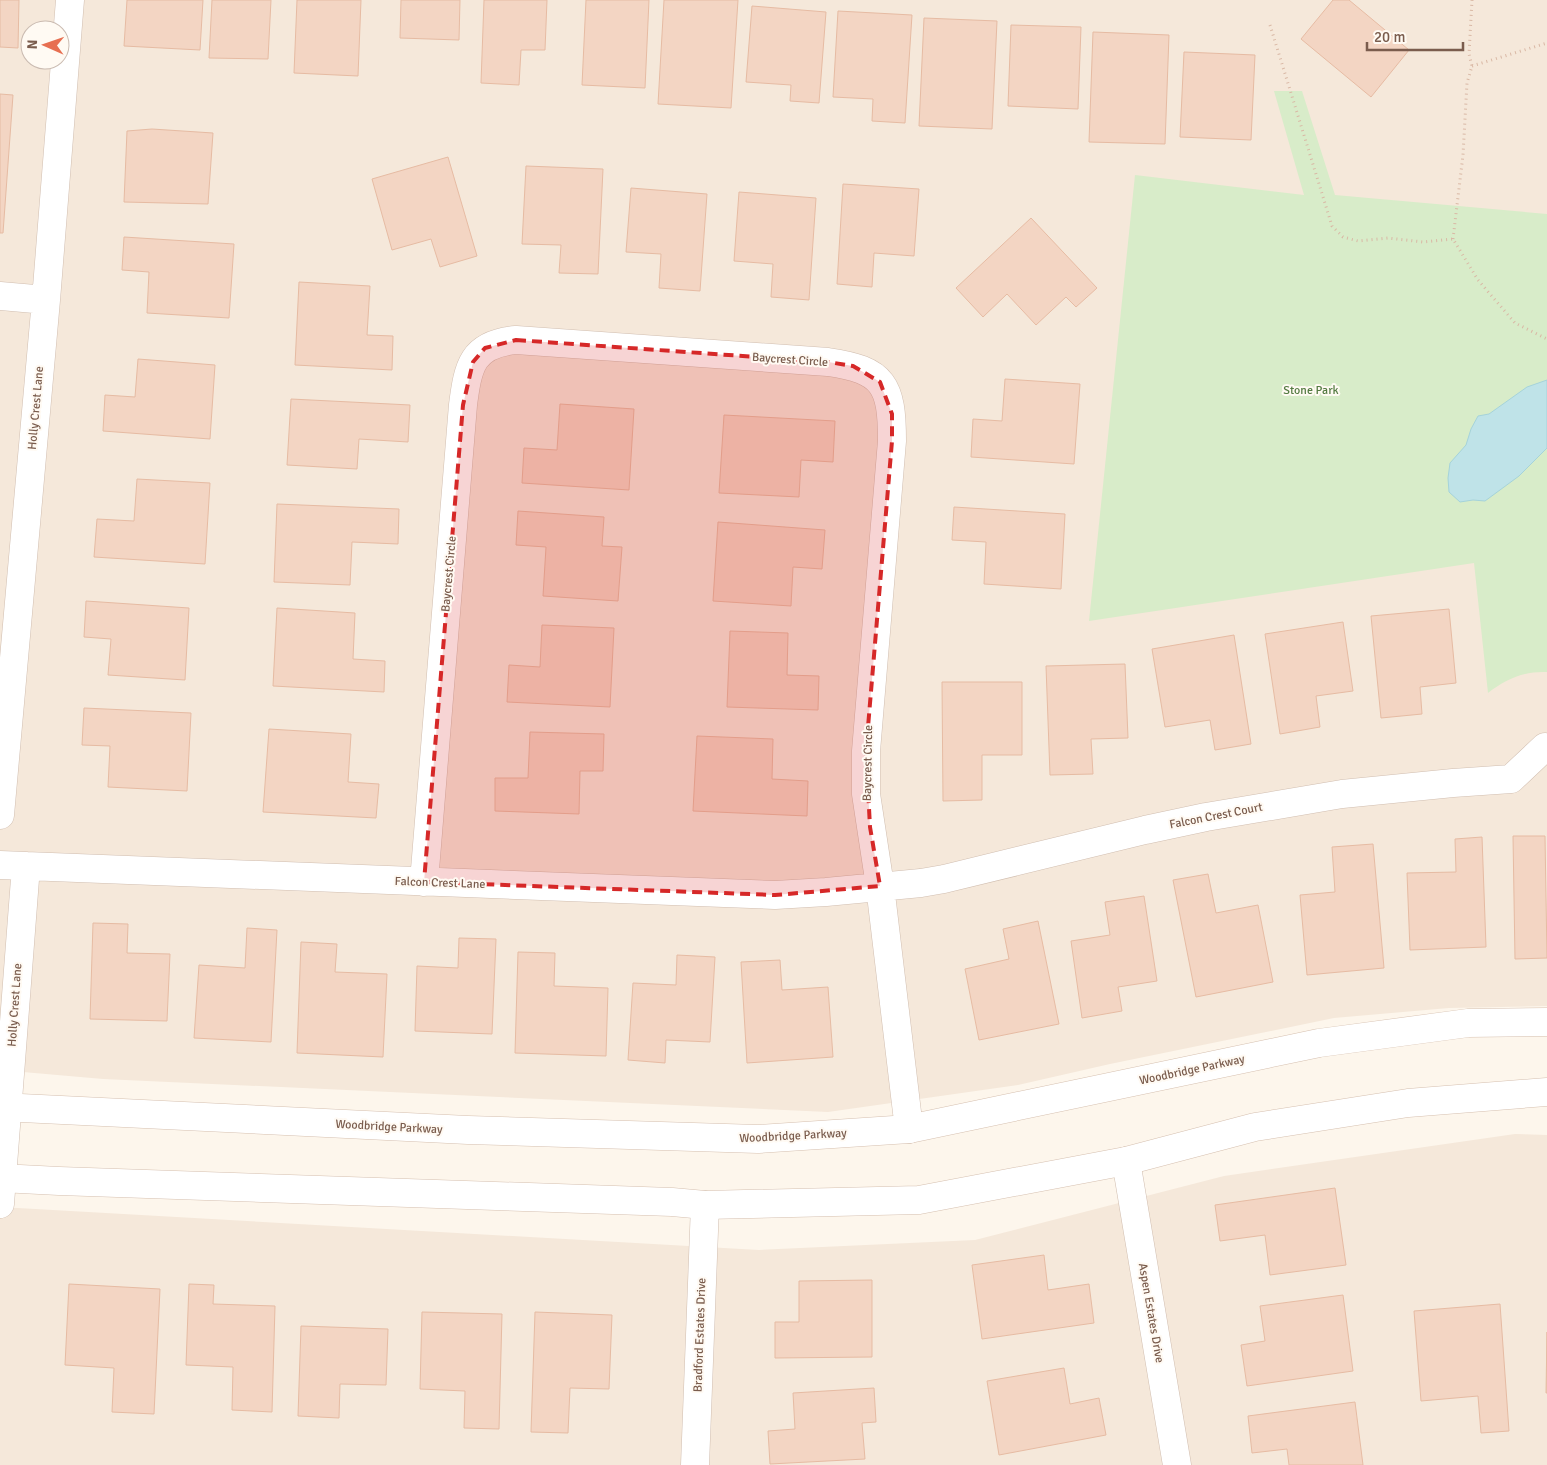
<svg xmlns="http://www.w3.org/2000/svg" width="1547" height="1465" font-family="Signika,sans-serif">
	<rect width="100%" height="100%" fill="#fdf6ec"/>
	<!-- residential -->
	<path fill="#f5e8da" fill-rule="evenodd" d="M 0,0 L 1547,0 L 1547,1006 L 1449,1008 L 1334,1018 L 1110,1064 L 1018,1085 L 828,1112 L 103,1079 L 0,1070 ZM 30,30 L 60,30 L 60,60 L 30,60 Z
		M 1515,1134 L 1547,1135 L 1547,1465 L 0,1465 L 0,1207 L 759,1250 L 975,1240 L 1224,1176 Z"/>
	<!-- green -->
	<path fill="#d8ecc9" d="M 1274,91 L 1302,91 L 1335,195 L 1547,214 L 1547,672 C 1524,671 1506,679 1488,693 L 1474,563 L 1089,621 L 1135,175 L 1304,195 Z"/>
	<!-- water -->
	<path fill="#bfe3e8" stroke="#a5d3da" d="M 1547,380 L 1547,448 L 1519,476 L 1485,501 L 1473,500 L 1460,502 L 1449,492 L 1448,478 L 1450,463 L 1466,445 L 1471,429 L 1478,416 L 1489,414 L 1527,387 Z"/>
	<!-- building -->
	<path fill="#f3d5c3" stroke="#e6bba3" d="M 0,0 L 19,0 L 18,48 L 0,47 Z
		M 127,0 L 203,0 L 200,50 L 124,46 Z
		M 212,0 L 271,0 L 268,59 L 209,58 Z
		M 297,0 L 361,0 L 358,76 L 294,73 Z
		M 401,0 L 460,0 L 459,40 L 400,38 Z
		M 484,0 L 547,0 L 545,50 L 521,50 L 519,85 L 481,83 Z
		M 586,0 L 649,0 L 645,88 L 582,85 Z
		M 664,0 L 738,0 L 731,108 L 658,104 Z
		M 1333,0 L 1349,0 L 1409,50 L 1371,97 L 1301,39 Z
		M 752,6 L 826,12 L 819,103 L 790,101 L 791,85 L 746,82 Z
		M 838,11 L 912,15 L 905,123 L 872,121 L 873,99 L 833,97 Z
		M 924,18 L 997,21 L 992,129 L 919,126 Z
		M 1011,25 L 1081,27 L 1078,109 L 1008,106 Z
		M 1093,32 L 1169,35 L 1165,144 L 1089,142 Z
		M 1184,52 L 1255,55 L 1251,140 L 1180,137 Z
		M 0,94 L 13,95 L 3,233 L 0,233 Z
		M 152,129 L 213,133 L 208,204 L 124,202 L 127,131 Z
		M 448,157 L 477,256 L 440,267 L 431,239 L 392,250 L 372,179 Z
		M 526,166 L 603,169 L 598,274 L 559,273 L 561,245 L 522,244 Z
		M 843,184 L 919,189 L 914,256 L 874,253 L 872,287 L 837,284 Z
		M 631,188 L 707,194 L 700,291 L 659,288 L 661,254 L 626,252 Z
		M 739,192 L 816,198 L 809,300 L 771,297 L 773,264 L 734,261 Z
		M 1031,218 L 1097,288 L 1076,307 L 1066,297 L 1036,325 L 1007,294 L 983,317 L 956,288 Z
		M 124,237 L 234,244 L 229,318 L 147,313 L 149,272 L 122,270 Z
		M 299,282 L 370,286 L 367,335 L 393,336 L 392,370 L 295,365 Z
		M 138,359 L 215,365 L 210,439 L 103,431 L 105,395 L 135,397 Z
		M 1005,379 L 1080,384 L 1074,464 L 971,457 L 973,419 L 1002,421 Z
		M 291,399 L 410,405 L 408,442 L 359,439 L 357,469 L 287,465 Z
		M 560,404 L 634,409 L 629,490 L 522,483 L 524,448 L 557,450 Z
		M 724,415 L 835,421 L 833,462 L 801,460 L 799,497 L 719,493 Z
		M 137,479 L 210,483 L 205,564 L 94,557 L 97,519 L 134,521 Z
		M 277,504 L 399,509 L 398,544 L 352,542 L 350,585 L 274,582 Z
		M 954,507 L 1065,514 L 1061,589 L 984,584 L 986,542 L 952,540 Z
		M 518,511 L 604,517 L 602,546 L 622,547 L 618,601 L 543,596 L 546,547 L 516,545 Z
		M 718,522 L 825,530 L 822,569 L 793,567 L 791,606 L 713,601 Z
		M 86,601 L 189,608 L 185,680 L 108,675 L 111,639 L 84,637 Z
		M 277,608 L 355,613 L 353,659 L 385,661 L 384,692 L 273,686 Z
		M 1449,609 L 1456,683 L 1420,687 L 1422,714 L 1381,718 L 1371,616 Z
		M 1343,622 L 1353,691 L 1316,696 L 1320,727 L 1280,734 L 1265,634 Z
		M 542,625 L 614,628 L 610,707 L 507,702 L 509,665 L 540,667 Z
		M 730,631 L 788,633 L 787,675 L 819,676 L 818,710 L 727,707 Z
		M 1234,635 L 1251,744 L 1215,750 L 1210,720 L 1165,727 L 1152,649 Z
		M 1125,664 L 1128,738 L 1091,739 L 1093,774 L 1050,775 L 1046,666 Z
		M 942,682 L 1022,682 L 1022,755 L 982,755 L 982,800 L 943,801 Z
		M 84,708 L 191,713 L 187,791 L 108,787 L 110,746 L 82,745 Z
		M 269,729 L 351,734 L 348,782 L 379,784 L 376,818 L 263,812 Z
		M 530,732 L 604,734 L 603,771 L 580,771 L 579,814 L 495,811 L 495,778 L 528,778 Z
		M 697,736 L 773,739 L 772,779 L 808,781 L 807,816 L 693,811 Z
		M 1513,836 L 1545,836 L 1547,958 L 1515,959 Z
		M 1482,837 L 1486,947 L 1410,950 L 1407,873 L 1456,872 L 1455,839 Z
		M 1373,844 L 1384,968 L 1307,975 L 1300,895 L 1335,892 L 1332,847 Z
		M 1208,874 L 1216,913 L 1258,905 L 1273,982 L 1196,997 L 1173,880 Z
		M 1144,896 L 1157,981 L 1118,987 L 1122,1011 L 1082,1018 L 1071,941 L 1110,935 L 1105,902 Z
		M 1038,921 L 1059,1024 L 979,1040 L 965,969 L 1009,959 L 1003,929 Z
		M 93,923 L 128,924 L 127,953 L 170,954 L 167,1021 L 90,1019 Z
		M 247,928 L 277,930 L 271,1042 L 194,1038 L 199,965 L 245,968 Z
		M 459,938 L 496,939 L 492,1034 L 415,1031 L 417,966 L 458,968 Z
		M 301,942 L 337,944 L 335,972 L 387,974 L 383,1057 L 297,1053 Z
		M 518,952 L 555,953 L 554,986 L 608,988 L 606,1056 L 515,1053 Z
		M 677,955 L 715,957 L 710,1042 L 666,1040 L 665,1063 L 628,1060 L 633,983 L 676,985 Z
		M 780,960 L 782,990 L 828,987 L 833,1057 L 747,1063 L 741,962 Z
		M 1335,1188 L 1346,1265 L 1270,1275 L 1265,1235 L 1220,1241 L 1215,1205 Z
		M 1044,1255 L 1048,1290 L 1089,1284 L 1094,1323 L 982,1339 L 972,1265 Z
		M 872,1280 L 872,1357 L 775,1358 L 775,1322 L 799,1322 L 799,1281 Z
		M 69,1284 L 160,1289 L 154,1414 L 112,1412 L 114,1368 L 65,1365 Z
		M 189,1284 L 214,1285 L 213,1304 L 275,1306 L 272,1412 L 232,1410 L 233,1367 L 186,1365 Z
		M 1343,1295 L 1353,1371 L 1247,1386 L 1241,1345 L 1265,1341 L 1260,1306 Z
		M 1500,1304 L 1509,1431 L 1481,1433 L 1478,1396 L 1421,1401 L 1414,1311 Z
		M 422,1312 L 502,1314 L 499,1429 L 464,1428 L 465,1391 L 420,1389 Z
		M 535,1312 L 612,1315 L 609,1389 L 570,1388 L 568,1433 L 531,1432 Z
		M 301,1326 L 388,1329 L 386,1385 L 340,1384 L 339,1418 L 298,1416 Z
		M 1547,1332 L 1547,1393 L 1546,1393 Z
		M 1064,1368 L 1070,1404 L 1099,1398 L 1106,1435 L 999,1455 L 987,1381 Z
		M 874,1388 L 876,1422 L 862,1423 L 865,1459 L 770,1464 L 768,1431 L 795,1429 L 793,1393 Z
		M 1355,1402 L 1363,1465 L 1289,1465 L 1287,1449 L 1252,1453 L 1248,1416 Z"/>
	<g fill="none" stroke-linecap="round" stroke-linejoin="round">
		<defs>
			<path id="minor" d="M 0,296 L 46,300
				M 0,815 L 46,300 L 70,0
				M 0,865 L 724,893 L 775,895 L 826,892 L 921,883 L 944,879 L 1145,830 L 1206,817 L 1342,794 L 1453,783 L 1511,779 L 1545,747
				M 424,882 L 463,405 C 468,366 472,344 516,340 L 828,362 C 884,370 892,385 892,441 L 866,751 L 866,794 L 880,886 L 909,1129
				M 1126,1161 L 1177,1465
				M 0,1204 L 26,866
				M 695,1465 L 705,1205"/>
			<path id="secondary" d="M 0,1107 L 468,1130 L 758,1139 L 909,1129 L 1319,1043 L 1468,1023 L 1547,1022
				M 0,1178 L 59,1181 L 672,1202 L 705,1205 L 919,1200 L 1126,1161 L 1255,1127 L 1408,1103 L 1547,1092"/>
		</defs>
		<!-- minor casing -->
		<use href="#minor" stroke="#d1beb0" stroke-width="29"/>
		<!-- secondary casing -->
		<use href="#secondary" stroke="#d6c0b0" stroke-width="29"/>
		<!-- path -->
		<path stroke="#d9b8a5" stroke-width="3" stroke-dasharray="1 4" stroke-linecap="butt" d="M 1270,25 L 1332,226 L 1343,237 L 1358,241 L 1388,238 L 1423,242 L 1453,239 L 1478,280 L 1515,323 L 1547,339
			M 1472,66 L 1547,43
			M 1453,239 L 1463,155 L 1467,83 L 1472,66 L 1469,54 L 1472,0"/>
		<!-- minor -->
		<use href="#minor" stroke="#fff" stroke-width="28"/>
		<!-- secondary -->
		<use href="#secondary" stroke="#fff" stroke-width="28"/>
	</g>
	<!-- marked area -->
	<path fill="#d62828" fill-opacity="0.2" stroke="#d62828" stroke-width="4" stroke-dasharray="10 6" stroke-linejoin="round" d="M 516,340 L 828,362 L 853,366 L 880,382 L 892,414 L 892,441 L 866,751 L 870,827 L 880,886 L 775,895 L 424,882 L 463,405 L 473,362 L 485,348 Z"/>
	<g text-anchor="middle" dominant-baseline="central" stroke-width="4" stroke-linejoin="round" paint-order="stroke">
		<!-- street labels -->
		<g font-size="12" fill="#7a5c4d" stroke="#fffaf3">
			<text transform="translate(790 360) rotate(4)">Baycrest Circle</text>
			<text transform="translate(36 408) rotate(-85)">Holly Crest Lane</text>
			<text transform="translate(449 574) rotate(-85)">Baycrest Circle</text>
			<text transform="translate(868 763) rotate(-89)">Baycrest Circle</text>
			<text transform="translate(1216 816) rotate(-11)">Falcon Crest Court</text>
			<text transform="translate(440 883) rotate(2)">Falcon Crest Lane</text>
			<text transform="translate(15 1005) rotate(-86)">Holly Crest Lane</text>
			<text transform="translate(1192 1070) rotate(-12)">Woodbridge Parkway</text>
			<text transform="translate(389 1127) rotate(3)">Woodbridge Parkway</text>
			<text transform="translate(793 1136) rotate(-3)">Woodbridge Parkway</text>
			<text transform="translate(1151 1313) rotate(80)">Aspen Estates Drive</text>
			<text transform="translate(700 1335) rotate(-88)">Bradford Estates Drive</text>
		</g>
		<!-- park labels -->
		<g font-size="12" fill="#537a41" stroke="#fffaf3">
			<text x="1311" y="390">Stone Park</text>
		</g>
	</g>
	<!-- north arrow -->
	<g transform="translate(45 45) rotate(272)"><circle r="24" fill="#fffaf3" stroke="#cabbb1"/>
	<path d="M0-4L9 19L0 12L-9 19Z" fill="#e76f51"/>
	<text y="-8" font-size="14" font-weight="bold" text-anchor="middle" fill="#7a5c4d">N</text>
	</g>
	<!-- scale -->
	<path d="M1367 42v8h96v-8" fill="none" stroke="#7a5c4d" stroke-width="2.5"/>
	<text x="1374" y="42" font-size="15" fill="#7a5c4d" stroke="#fffaf3" stroke-width="4" paint-order="stroke">20 m</text>
</svg>
